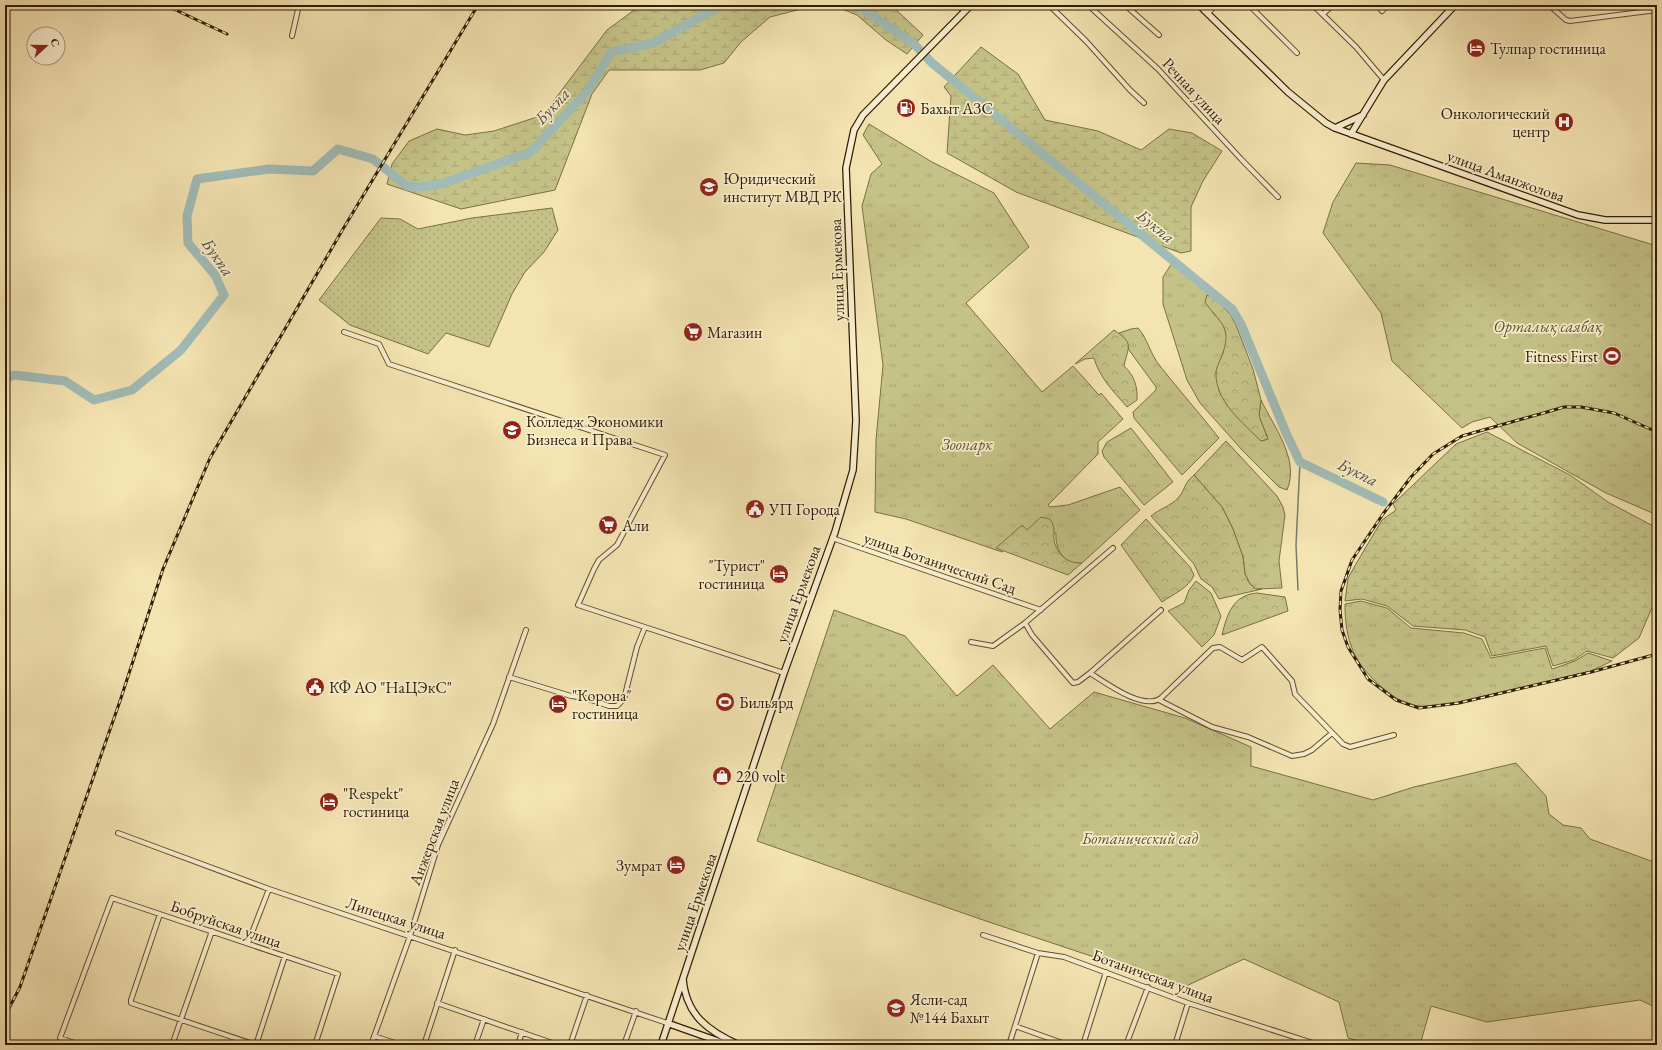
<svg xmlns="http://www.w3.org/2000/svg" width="1662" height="1050" font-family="'EB Garamond',serif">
	<defs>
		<pattern id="grass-tufts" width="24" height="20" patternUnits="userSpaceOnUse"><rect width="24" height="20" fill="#c4c287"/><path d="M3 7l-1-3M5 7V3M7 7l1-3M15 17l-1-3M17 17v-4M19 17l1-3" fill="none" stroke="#a9a673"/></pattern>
		<pattern id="forest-crowns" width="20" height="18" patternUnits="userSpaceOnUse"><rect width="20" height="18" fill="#c4c287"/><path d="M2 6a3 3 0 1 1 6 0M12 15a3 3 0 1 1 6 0" fill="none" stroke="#a9a673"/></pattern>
		<pattern id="wetland-marsh" width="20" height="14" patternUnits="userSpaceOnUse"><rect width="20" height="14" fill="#c4c287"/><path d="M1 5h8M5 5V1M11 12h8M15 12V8" fill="none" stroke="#a9a673"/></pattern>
		<pattern id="garden-dots" width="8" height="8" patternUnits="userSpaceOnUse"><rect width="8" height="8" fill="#c4c287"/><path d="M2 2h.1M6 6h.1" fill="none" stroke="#a9a673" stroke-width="1.8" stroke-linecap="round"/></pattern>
	</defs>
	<rect width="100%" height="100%" fill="#f4e4b2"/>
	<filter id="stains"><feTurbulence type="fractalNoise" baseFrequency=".005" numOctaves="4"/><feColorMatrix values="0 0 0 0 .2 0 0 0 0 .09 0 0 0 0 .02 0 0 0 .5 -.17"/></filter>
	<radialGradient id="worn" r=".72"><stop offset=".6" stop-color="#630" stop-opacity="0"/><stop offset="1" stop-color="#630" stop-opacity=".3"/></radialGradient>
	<!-- grass -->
	<path fill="url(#grass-tufts)" stroke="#7a7044" d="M 869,124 L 932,162 L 994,193 L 1029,247 L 966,303 L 1042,392 L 1073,366 L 1099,395 L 1101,393 L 1123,419 L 1098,442 L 1098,454 L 1048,505 L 1050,507 L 1068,505 L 1120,487 L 1140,510 L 1082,563 C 1064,565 1055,550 1056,533 L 1027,530 L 1025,528 L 1002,552 L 906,519 L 875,512 L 876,440 L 883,365 L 862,206 L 871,174 L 882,164 L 863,135 Z
		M 1356,163 L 1390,165 L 1657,246 L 1657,515 L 1606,493 L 1517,443 L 1490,417 L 1472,422 L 1462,428 L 1392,361 L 1381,313 L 1323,233 L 1333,202 Z
		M 1172,263 L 1214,298 L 1207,295 L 1213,313 L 1223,323 L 1228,339 L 1216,372 L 1219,391 L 1227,405 L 1261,441 L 1268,439 L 1259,416 L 1261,400 C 1274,427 1300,460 1287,490 L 1279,487 L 1243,451 L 1200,403 L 1187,380 L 1163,304 L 1163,277 Z
		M 1138,328 C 1148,339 1150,354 1160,366 C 1179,390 1200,414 1219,438 L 1182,475 L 1134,418 L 1133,412 L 1156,390 L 1156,387 L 1129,350 C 1128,343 1125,339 1119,333 L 1131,329 Z
		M 1131,428 L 1173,482 L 1144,505 L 1104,457 L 1102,451 L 1107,442 Z
		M 1226,441 L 1277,496 L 1283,507 L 1285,515 L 1279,561 L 1282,588 L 1256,589 L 1250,584 L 1245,574 L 1243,557 L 1233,529 L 1222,507 L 1194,475 Z
		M 1361,601 L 1387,608 L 1411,628 L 1464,633 L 1482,639 L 1491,658 L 1545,648 L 1552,669 L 1575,661 L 1588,653 L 1612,661 L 1591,671 L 1449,704 C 1436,705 1424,708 1412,705 C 1401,702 1391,695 1383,688 C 1354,664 1345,641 1345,604 Z
		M 834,610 L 905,636 L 957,696 L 993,665 L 1050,729 L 1094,692 L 1185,718 L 1251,747 L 1251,766 L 1373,800 L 1414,787 L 1516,763 L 1546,796 L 1549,814 L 1563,825 L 1581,828 L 1590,839 L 1657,863 L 1657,1008 L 1640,1000 L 1487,1022 L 1431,1006 L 1420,1045 L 1374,1045 L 1348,1038 L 1339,1002 L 1244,959 L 1184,987 L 980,919 L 757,841 Z"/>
	<!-- forest -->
	<path fill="url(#forest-crowns)" stroke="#7a7044" d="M 1207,295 L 1214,298 L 1230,314 L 1236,325 L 1253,369 L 1261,400 L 1259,416 L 1268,439 L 1261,441 C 1243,423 1215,401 1216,373 C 1216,367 1221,359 1223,353 C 1232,326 1219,322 1205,302 Z
		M 1114,330 C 1135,344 1128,346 1124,366 C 1134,375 1138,387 1137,400 L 1127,407 C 1114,392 1099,377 1094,358 L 1085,359 L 1075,364 Z
		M 1194,475 L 1222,507 L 1233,529 L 1243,557 L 1245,574 L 1250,584 L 1256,589 L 1262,589 L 1219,599 L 1212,587 L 1201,579 L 1194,564 L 1151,516 C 1159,509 1171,506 1178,498 C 1186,489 1183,484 1194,475 Z
		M 1041,517 L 1050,519 C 1057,530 1052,534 1055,544 C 1059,557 1070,564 1082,563 L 1068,575 L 996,548 L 1022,525 L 1027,530 Z
		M 1146,519 L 1190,567 L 1194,575 C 1189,588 1173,594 1162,602 L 1121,545 Z
		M 1196,581 L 1211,593 L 1221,616 L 1214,635 L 1202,647 L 1168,611 L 1184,603 L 1189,590 Z
		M 1257,593 L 1285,597 L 1288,611 L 1222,635 C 1227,614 1233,595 1257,593 Z"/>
	<!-- wetland -->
	<path fill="url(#wetland-marsh)" stroke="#7a7044" d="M 641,5 L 817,5 L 770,17 L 741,42 L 724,63 L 700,70 L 609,70 L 592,94 L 555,190 L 461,209 L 387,184 L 392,164 L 409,141 L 437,129 L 465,135 L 494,131 L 543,115 L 607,30 Z
		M 832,5 L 891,5 L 923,35 L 907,54 L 886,40 L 857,15 Z
		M 981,47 L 1018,74 L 1045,120 L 1098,131 L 1141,150 L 1169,129 L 1192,133 L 1222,151 L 1203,181 L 1191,207 L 1191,251 L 1181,253 L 1016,192 L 947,153 L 951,96 L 944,87 Z
		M 1487,432 L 1570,475 L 1608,502 L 1657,528 L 1657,596 L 1639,638 L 1613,658 L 1587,651 L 1574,660 L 1553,666 L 1546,646 L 1492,656 L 1485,637 L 1465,630 L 1413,626 L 1387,606 L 1362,599 L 1345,601 L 1348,578 L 1360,557 L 1382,520 L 1396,510 L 1393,504 L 1456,444 Z"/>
	<!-- garden -->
	<path fill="url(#garden-dots)" stroke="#7a7044" d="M 552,208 L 558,230 L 544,252 L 525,272 L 512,294 L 489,347 L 446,333 L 428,354 L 350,325 L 319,300 L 381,218 L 400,219 L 418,229 L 472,218 Z"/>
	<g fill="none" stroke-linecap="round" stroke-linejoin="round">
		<!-- stream -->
		<path stroke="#747c6f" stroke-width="1.5" d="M 1298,590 L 1296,545 L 1300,462"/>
		<!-- river -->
		<path stroke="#a1bcb7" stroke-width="9" d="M 857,5 L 914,44 L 932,63 L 1232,309 L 1241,324 L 1286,433 L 1300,462 L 1383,502
			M 5,379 L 14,375 L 65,381 L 94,400 L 132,390 L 181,350 L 224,295 L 215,275 L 188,243 L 187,216 L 197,179 L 269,169 L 313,171 L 338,149 L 373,159 L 407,186 L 421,187 L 441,184 L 531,152 L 588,90 L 611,52 L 653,43 L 722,5"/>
		<defs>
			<path id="street" d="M 957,5 L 965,11
				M 1049,5 L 1086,41 L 1130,90 L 1144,103
				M 1088,5 L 1158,69 L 1241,159 L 1278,197
				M 1125,5 L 1159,35
				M 1249,5 L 1297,53
				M 1313,5 L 1356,47 L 1384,80
				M 1377,5 L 1382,11 L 1388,5
				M 1549,5 L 1566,20 L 1570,21 L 1657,10
				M 1645,5 L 1645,11
				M 1208,13 L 1216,5
				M 1323,14 L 1333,5
				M 292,36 L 299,5
				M 344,332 L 379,344 L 389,364 L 665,455 L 617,545 L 599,560 L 594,569 L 578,605 L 784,673
				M 832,538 L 1041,610
				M 1025,623 L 1032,635 L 1073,683 L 1078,682 L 1090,673 C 1106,683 1143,711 1161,698 L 1213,648 L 1220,647 L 1242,660 L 1262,647 L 1292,681 L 1295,694 L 1343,744 L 1350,747 L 1394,735
				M 971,642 L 993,646 L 1025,623 L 1113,548
				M 1090,673 L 1161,610
				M 509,677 L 571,696 L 585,698 L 609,706 L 617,706 L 624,699 L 637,647 L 645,627
				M 1159,700 L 1212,727 L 1248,737 L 1292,756 L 1304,754 L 1312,750 L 1332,733
				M 118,833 L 269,889 L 667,1023
				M 160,914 L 131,1000 L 131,1003 L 256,1045
				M 983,935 L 1038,953 L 1064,957 L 1188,1003 L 1313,1043
				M 248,943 L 269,889
				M 437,1003 L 558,1045
				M 1015,1026 L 1068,1045
				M 374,1036 L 401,1045
				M 80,1045 L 60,1038 L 112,898 L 338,974 L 315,1045
				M 172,1045 L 212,931
				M 256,1045 L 285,956
				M 371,1045 L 410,936 L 438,845 L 493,724 L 526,630
				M 424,1045 L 455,950
				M 475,1045 L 484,1019
				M 518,1045 L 522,1032
				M 570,1045 L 587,995
				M 624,1045 L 636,1011
				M 1009,1045 L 1038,953
				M 1083,1045 L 1106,972
				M 1126,1045 L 1148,987
				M 1175,1045 L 1188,1003"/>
			<path id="secondary" d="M 1199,5 L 1288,92 L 1326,123 L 1335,128 L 1578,215 L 1605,220 L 1657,220
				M 1335,128 L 1363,115
				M 1351,134 L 1384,80 L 1455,5
				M 683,979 C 686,1015 708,1031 739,1045
				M 667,1023 L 729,1045
				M 661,1045 L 784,673 L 835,532 L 853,470 L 856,421 L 846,168 L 854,130 L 863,115 L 971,5"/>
		</defs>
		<!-- street casing -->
		<use href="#street" stroke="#614f2e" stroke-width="6"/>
		<!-- secondary casing -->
		<use href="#secondary" stroke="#301d02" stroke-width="8"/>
		<!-- street -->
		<use href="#street" stroke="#f8edcd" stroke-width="4"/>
		<!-- secondary -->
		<use href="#secondary" stroke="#f8edcd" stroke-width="5.5"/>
		<defs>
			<path id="rail" d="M 165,5 L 227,34
				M 1657,432 L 1614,413 L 1581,407 L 1564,407 L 1547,412 L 1462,436 L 1433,454 L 1411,477 L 1383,514 L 1352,560 L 1341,591 L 1340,610 L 1342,630 L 1348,647 L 1368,679 L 1396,700 L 1419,708 L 1459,703 L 1591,672 L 1657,654
				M 5,1016 L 20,987 L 120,701 L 163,569 L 210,458 L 343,229 L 478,5"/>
		</defs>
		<!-- rail casing -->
		<use href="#rail" stroke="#301d02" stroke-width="3"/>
		<!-- rail -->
		<use href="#rail" stroke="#f8edcd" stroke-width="1.5" stroke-dasharray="4.5" stroke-linecap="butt"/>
	</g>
	<!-- icons -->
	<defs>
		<symbol id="hotel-disc" viewBox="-11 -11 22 22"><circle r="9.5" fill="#8f2418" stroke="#f8edcd"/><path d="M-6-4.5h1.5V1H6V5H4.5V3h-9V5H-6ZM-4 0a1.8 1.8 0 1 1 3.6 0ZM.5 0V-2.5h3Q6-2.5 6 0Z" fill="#fff"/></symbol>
		<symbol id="fuel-disc" viewBox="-11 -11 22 22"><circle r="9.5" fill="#8f2418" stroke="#f8edcd"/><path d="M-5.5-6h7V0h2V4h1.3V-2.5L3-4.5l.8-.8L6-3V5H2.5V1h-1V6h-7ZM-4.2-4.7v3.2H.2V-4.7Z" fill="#fff"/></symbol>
		<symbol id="hospital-disc" viewBox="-11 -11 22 22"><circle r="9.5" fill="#8f2418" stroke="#f8edcd"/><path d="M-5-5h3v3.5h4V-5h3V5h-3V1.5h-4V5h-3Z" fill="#fff"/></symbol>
		<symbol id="university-disc" viewBox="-11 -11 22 22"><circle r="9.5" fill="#8f2418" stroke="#f8edcd"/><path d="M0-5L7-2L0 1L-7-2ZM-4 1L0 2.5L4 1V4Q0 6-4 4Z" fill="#fff"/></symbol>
		<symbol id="supermarket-disc" viewBox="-11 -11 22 22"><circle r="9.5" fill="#8f2418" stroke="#f8edcd"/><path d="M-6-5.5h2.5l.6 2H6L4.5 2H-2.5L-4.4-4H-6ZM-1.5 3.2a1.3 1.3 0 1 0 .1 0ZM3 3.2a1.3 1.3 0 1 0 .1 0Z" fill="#fff"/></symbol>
		<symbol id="stadium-disc" viewBox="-11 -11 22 22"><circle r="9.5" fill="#8f2418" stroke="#f8edcd"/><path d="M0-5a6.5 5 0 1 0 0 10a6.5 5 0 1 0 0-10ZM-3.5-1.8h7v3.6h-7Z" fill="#fff"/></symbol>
		<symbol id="civic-disc" viewBox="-11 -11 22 22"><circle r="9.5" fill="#8f2418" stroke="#f8edcd"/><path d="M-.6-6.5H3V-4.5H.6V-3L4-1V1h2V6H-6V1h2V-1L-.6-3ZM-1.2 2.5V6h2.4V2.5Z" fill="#fff"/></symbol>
		<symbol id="shop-disc" viewBox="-11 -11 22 22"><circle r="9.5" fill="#8f2418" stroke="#f8edcd"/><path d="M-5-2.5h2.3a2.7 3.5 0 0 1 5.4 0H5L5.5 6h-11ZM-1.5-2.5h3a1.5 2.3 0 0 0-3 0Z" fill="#fff"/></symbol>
		<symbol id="school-disc" viewBox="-11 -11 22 22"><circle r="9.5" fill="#8f2418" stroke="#f8edcd"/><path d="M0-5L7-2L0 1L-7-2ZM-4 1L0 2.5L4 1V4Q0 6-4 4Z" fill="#fff"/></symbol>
	</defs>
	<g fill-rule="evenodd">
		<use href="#hotel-disc" x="1465" y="37" width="22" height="22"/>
		<use href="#fuel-disc" x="895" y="97" width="22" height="22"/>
		<use href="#hospital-disc" x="1553" y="111" width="22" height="22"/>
		<use href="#university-disc" x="698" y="176" width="22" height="22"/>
		<use href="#supermarket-disc" x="682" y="321" width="22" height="22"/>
		<use href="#stadium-disc" x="1601" y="345" width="22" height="22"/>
		<use href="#university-disc" x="501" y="419" width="22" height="22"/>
		<use href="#civic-disc" x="744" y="498" width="22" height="22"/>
		<use href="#supermarket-disc" x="597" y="514" width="22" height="22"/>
		<use href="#hotel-disc" x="768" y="563" width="22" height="22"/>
		<use href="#civic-disc" x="304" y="676" width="22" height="22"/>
		<use href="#stadium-disc" x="714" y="691" width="22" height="22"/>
		<use href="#hotel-disc" x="547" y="693" width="22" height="22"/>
		<use href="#shop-disc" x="711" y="765" width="22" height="22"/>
		<use href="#hotel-disc" x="318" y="791" width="22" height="22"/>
		<use href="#hotel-disc" x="665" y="854" width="22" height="22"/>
		<use href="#school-disc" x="885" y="997" width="22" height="22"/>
	</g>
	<g text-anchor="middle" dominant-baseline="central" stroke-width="3.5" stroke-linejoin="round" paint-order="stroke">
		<!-- poi labels -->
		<g font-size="16" fill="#301d02" stroke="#f8edcd" text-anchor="start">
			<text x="1490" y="48">Тулпар гостиница</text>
			<text x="920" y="108">Бахыт АЗС</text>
			<text x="1550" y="113" text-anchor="end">Онкологический<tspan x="1550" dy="18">центр</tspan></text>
			<text x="723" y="178">Юридический<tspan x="723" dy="18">институт МВД РК</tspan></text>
			<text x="707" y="332">Магазин</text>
			<text x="1598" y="356" text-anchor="end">Fitness First</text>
			<text x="526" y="421">Колледж Экономики<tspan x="526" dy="18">Бизнеса и Права</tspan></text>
			<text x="769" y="509">УП Города</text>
			<text x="622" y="525">Али</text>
			<text x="765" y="565" text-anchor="end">"Турист"<tspan x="765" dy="18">гостиница</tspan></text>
			<text x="329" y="687">КФ АО "НаЦЭкС"</text>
			<text x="572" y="695">"Корона"<tspan x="572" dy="18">гостиница</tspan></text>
			<text x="739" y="702">Бильярд</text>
			<text x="736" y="776">220 volt</text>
			<text x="343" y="793">"Respekt"<tspan x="343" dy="18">гостиница</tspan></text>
			<text x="662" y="865" text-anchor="end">Зумрат</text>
			<text x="910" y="999">Ясли-сад<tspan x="910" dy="18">№144 Бахыт</tspan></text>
		</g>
		<!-- street labels -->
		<g font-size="16" fill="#301d02" stroke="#f8edcd">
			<text transform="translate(1194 91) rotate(47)">Речная улица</text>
			<text transform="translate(1506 176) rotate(20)">улица Аманжолова</text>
			<text transform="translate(837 270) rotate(-92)">улица Ермекова</text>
			<text transform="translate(940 563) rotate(19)">улица Ботанический Сад</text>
			<text transform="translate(798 594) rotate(-70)">улица Ермекова</text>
			<text transform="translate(434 832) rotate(-69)">Анжерская улица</text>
			<text transform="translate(695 902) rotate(-71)">улица Ермекова</text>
			<text transform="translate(396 918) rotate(18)">Липецкая улица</text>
			<text transform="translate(226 924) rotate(19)">Бобруйская улица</text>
			<text transform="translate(1153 976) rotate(20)">Ботаническая улица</text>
		</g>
		<!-- park labels -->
		<g font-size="16" font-style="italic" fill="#5c4f2a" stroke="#f8edcd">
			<text x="1548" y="326">Орталық саябақ</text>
			<text x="967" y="444">Зоопарк</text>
			<text x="1140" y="838">Ботанический сад</text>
		</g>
		<!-- water labels -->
		<g font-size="17" font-style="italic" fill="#524d38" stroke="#f8edcd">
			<text transform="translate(552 106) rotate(-47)">Букпа</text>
			<text transform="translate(1156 226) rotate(39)">Букпа</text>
			<text transform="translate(218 257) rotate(55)">Букпа</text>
			<text transform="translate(1358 472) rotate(26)">Букпа</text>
		</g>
	</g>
	<!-- margin -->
	<rect width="1662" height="1050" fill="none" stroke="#f4e4b2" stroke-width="20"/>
	<rect x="6" y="6" width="1650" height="1038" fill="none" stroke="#301d02" stroke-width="2"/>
	<rect x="10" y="10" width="1642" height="1030" fill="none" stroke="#301d02"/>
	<!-- north arrow -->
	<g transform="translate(46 46) rotate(69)"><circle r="19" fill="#f8edcd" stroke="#a89a7c"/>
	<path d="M0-3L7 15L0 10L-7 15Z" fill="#8f2418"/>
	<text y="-6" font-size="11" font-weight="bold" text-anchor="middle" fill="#301d02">С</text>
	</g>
	<rect width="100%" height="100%" filter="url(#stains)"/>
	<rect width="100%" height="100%" fill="url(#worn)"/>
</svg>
